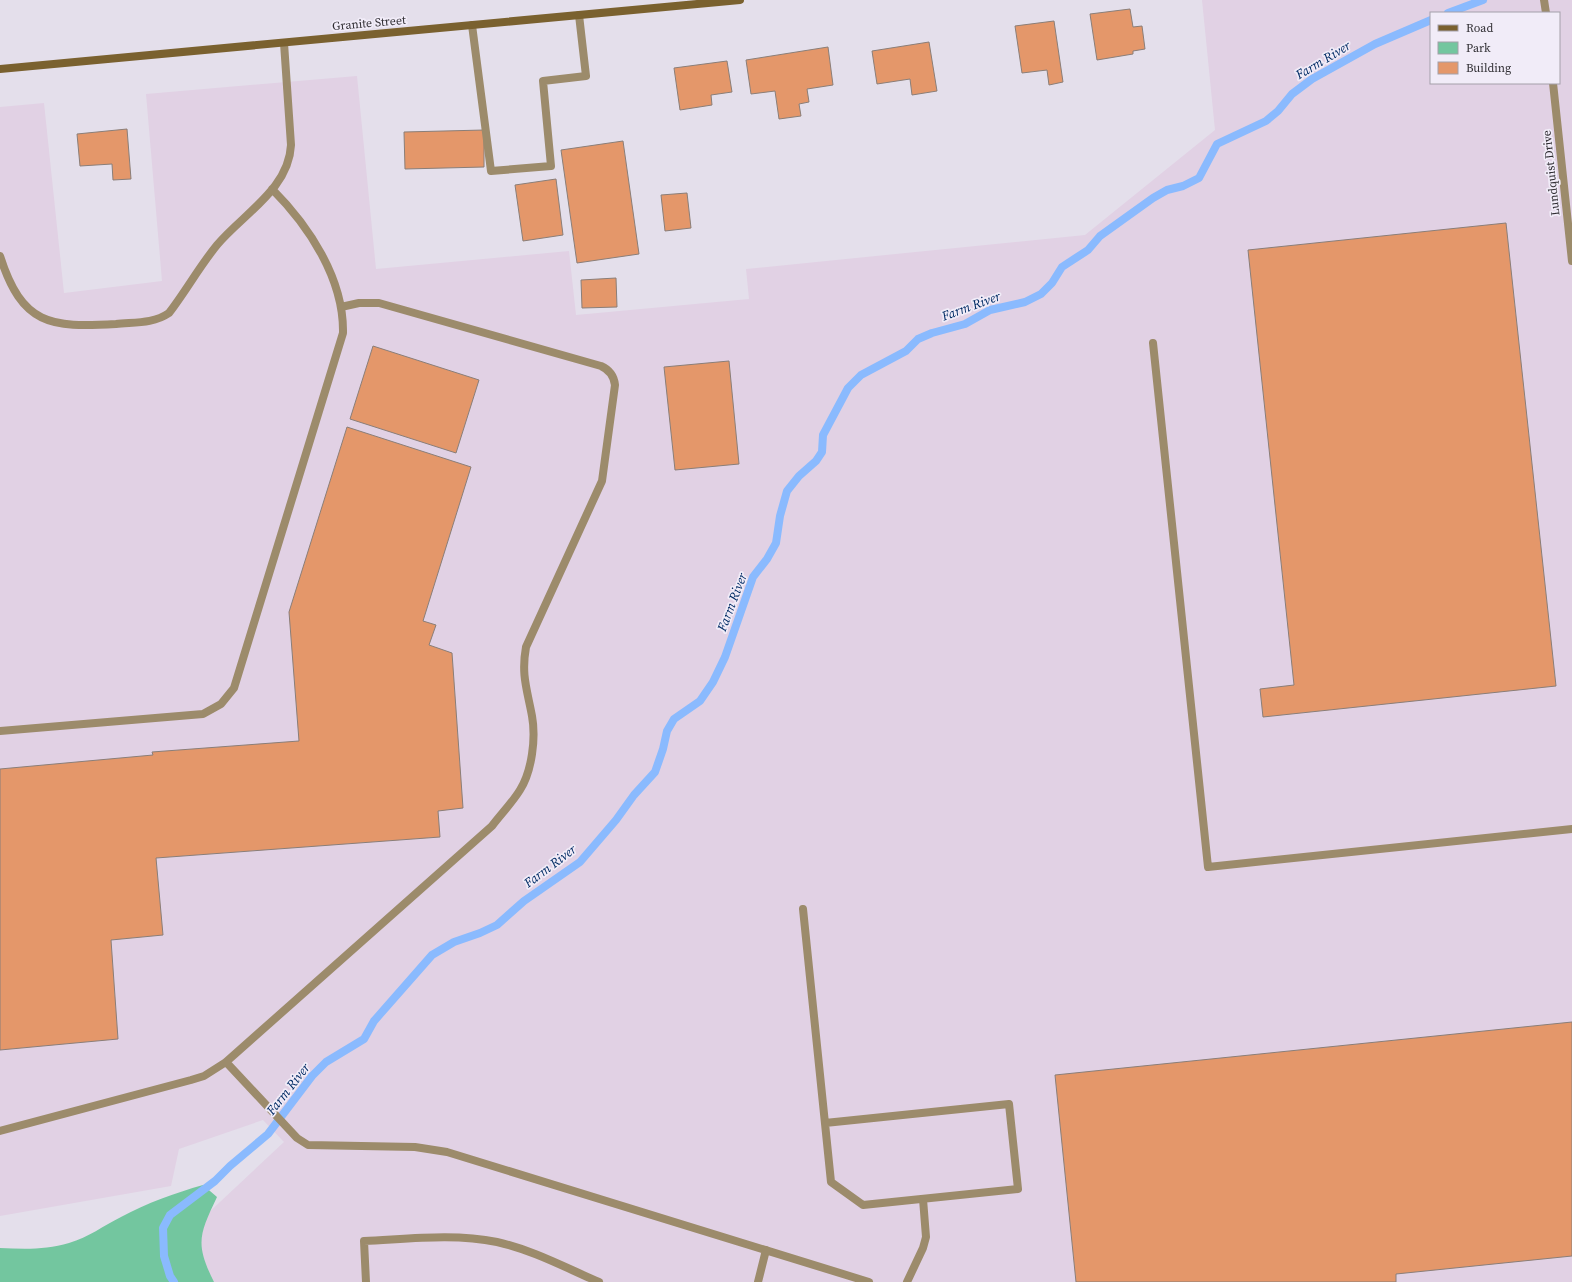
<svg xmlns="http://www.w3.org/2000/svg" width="1572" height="1282" font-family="'Source Serif 4',serif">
	<rect width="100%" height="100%" fill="#e4dfeb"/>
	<!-- commercial -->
	<path fill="#e1d1e4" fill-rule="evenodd" d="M 1202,0 L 1572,0 L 1572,1282 L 209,1282 L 189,1231 L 284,1142 L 263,1120 L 179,1149 L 171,1186 L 0,1216 L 0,107 L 44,103 L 64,293 L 162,281 L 146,94 L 357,76 L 376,269 L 569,251 L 576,315 L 749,299 L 746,269 L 1085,235 L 1215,130 ZM 1431,13 L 1559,13 L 1559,83 L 1431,83 Z"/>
	<!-- green -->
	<path fill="#73c69f" d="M 203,1185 L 217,1197 C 199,1235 195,1244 214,1282 L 0,1282 L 0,1248 C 24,1249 46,1250 69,1243 C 89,1237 103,1226 121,1217 C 147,1203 175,1193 203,1185 Z"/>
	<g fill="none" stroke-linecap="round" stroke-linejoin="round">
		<!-- stream -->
		<path stroke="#8abafe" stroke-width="8" d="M 1448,13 L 1483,0
			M 174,1282 L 170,1276 L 164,1256 L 163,1228 L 170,1215 L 215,1181 L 230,1166 L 268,1134 L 312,1076 L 326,1062 L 364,1039 L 374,1021 L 432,955 L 454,942 L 480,933 L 497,925 L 524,901 L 580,862 L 616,820 L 634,795 L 655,772 L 663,749 L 667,731 L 674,719 L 700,701 L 713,682 L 725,657 L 753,577 L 767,559 L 776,543 L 780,516 L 787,491 L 799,476 L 816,461 L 822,452 L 823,435 L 848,388 L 861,375 L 906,351 L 918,339 L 932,333 L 965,324 L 990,310 L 1025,302 L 1041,294 L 1052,283 L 1062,267 L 1088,250 L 1100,236 L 1153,198 L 1167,190 L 1183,186 L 1199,178 L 1217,144 L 1266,121 L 1278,111 L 1292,94 L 1312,79 L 1375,44 L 1431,20"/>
	</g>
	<!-- building -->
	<path fill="#e4976a" stroke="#8a7e78" d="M 1130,9 L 1133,27 L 1142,26 L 1145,49 L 1133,51 L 1133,54 L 1097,60 L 1090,14 Z
		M 1054,21 L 1063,82 L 1049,85 L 1047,70 L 1022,73 L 1015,26 Z
		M 929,42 L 937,91 L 912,95 L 910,79 L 877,84 L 872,51 Z
		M 828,47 L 833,85 L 807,89 L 809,102 L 799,104 L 801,116 L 779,119 L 775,91 L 751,94 L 746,60 Z
		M 727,61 L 732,92 L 711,95 L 712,105 L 680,110 L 674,68 Z
		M 127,129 L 131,179 L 113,180 L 112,164 L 80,166 L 77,134 Z
		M 484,130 L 484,167 L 405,169 L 404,132 Z
		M 623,141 L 639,254 L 577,263 L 561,150 Z
		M 556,179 L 563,235 L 523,241 L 515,185 Z
		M 687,193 L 691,228 L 665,231 L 661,195 Z
		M 1506,223 L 1556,686 L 1263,717 L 1260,689 L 1294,685 L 1248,250 Z
		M 616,278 L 617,307 L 582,308 L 581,280 Z
		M 373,346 L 479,380 L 456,453 L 350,419 Z
		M 729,361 L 739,464 L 675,470 L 664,367 Z
		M 347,427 L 471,467 L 423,621 L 436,625 L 429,645 L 452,653 L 463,808 L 438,811 L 440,837 L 156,858 L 163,935 L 111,940 L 118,1039 L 0,1050 L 0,769 L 153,755 L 152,752 L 299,741 L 289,612 Z
		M 1572,1022 L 1572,1256 L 1396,1274 L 1396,1282 L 1076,1282 L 1055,1075 Z"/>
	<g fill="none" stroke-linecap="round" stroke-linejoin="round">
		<!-- lane -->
		<path stroke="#9c8b6b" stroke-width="8" d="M 472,25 L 491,171 L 551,166 L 543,81 L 586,76 L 579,15
			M 0,256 C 22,325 50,328 116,324 C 134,322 153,324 169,313 C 186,291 199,267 217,245 C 243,214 289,189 291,145 L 284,43
			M 1153,343 L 1208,867 L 1572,829
			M 0,731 L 203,714 L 221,704 L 234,688 L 343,333 C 344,279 309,226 272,189
			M 803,909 L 831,1182 L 863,1205 L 1018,1189 L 1009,1104 L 825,1123
			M 226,1062 L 297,1138 L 308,1145 L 415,1147 L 447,1152 L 869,1282
			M 0,1131 L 191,1080 L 204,1076 L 226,1062 L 492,826 C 501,814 512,803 520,790 C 532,771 536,738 532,716 C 527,689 521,675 526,647 L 602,481 L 615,385 C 614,376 610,370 601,366 L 379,303 L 359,303 L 341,307
			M 366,1282 L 364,1241 C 408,1239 454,1233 497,1242 C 533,1250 566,1268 599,1282
			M 758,1282 L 766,1250
			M 907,1282 L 923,1248 L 926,1237 L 923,1199"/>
		<!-- street -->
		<path stroke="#9c8b6b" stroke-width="8" d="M 1544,0 L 1546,13
			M 1553,83 L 1572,261"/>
		<!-- secondary -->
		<path stroke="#7a612f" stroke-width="8" d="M 0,69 L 740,0"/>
	</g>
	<g text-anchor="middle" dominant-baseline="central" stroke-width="3.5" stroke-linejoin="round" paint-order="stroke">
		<!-- street labels -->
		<g font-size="12" fill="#302e33" stroke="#f1ecf8">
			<text transform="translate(369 23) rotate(-5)">Granite Street</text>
			<text transform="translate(1551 173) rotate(-96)">Lundquist Drive</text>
		</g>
		<!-- water labels -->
		<g font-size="13" font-style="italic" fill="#002b64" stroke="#f1ecf8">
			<text transform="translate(1323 60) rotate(-31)">Farm River</text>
			<text transform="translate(971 306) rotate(-20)">Farm River</text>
			<text transform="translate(732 602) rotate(-69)">Farm River</text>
			<text transform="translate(550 866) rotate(-37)">Farm River</text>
			<text transform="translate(288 1089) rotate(-52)">Farm River</text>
		</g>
	</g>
	<!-- legend -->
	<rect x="1430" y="12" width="130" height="72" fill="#f1ecf8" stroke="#a4a0a9"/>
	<rect x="1438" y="25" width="20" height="6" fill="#7a612f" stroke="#a4a0a9"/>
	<text x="1466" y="32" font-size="12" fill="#302e33">Road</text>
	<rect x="1438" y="42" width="20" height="12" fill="#73c69f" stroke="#a4a0a9"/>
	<text x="1466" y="52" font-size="12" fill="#302e33">Park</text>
	<rect x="1438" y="62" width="20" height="12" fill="#e4976a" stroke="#a4a0a9"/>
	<text x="1466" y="72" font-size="12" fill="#302e33">Building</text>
</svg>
